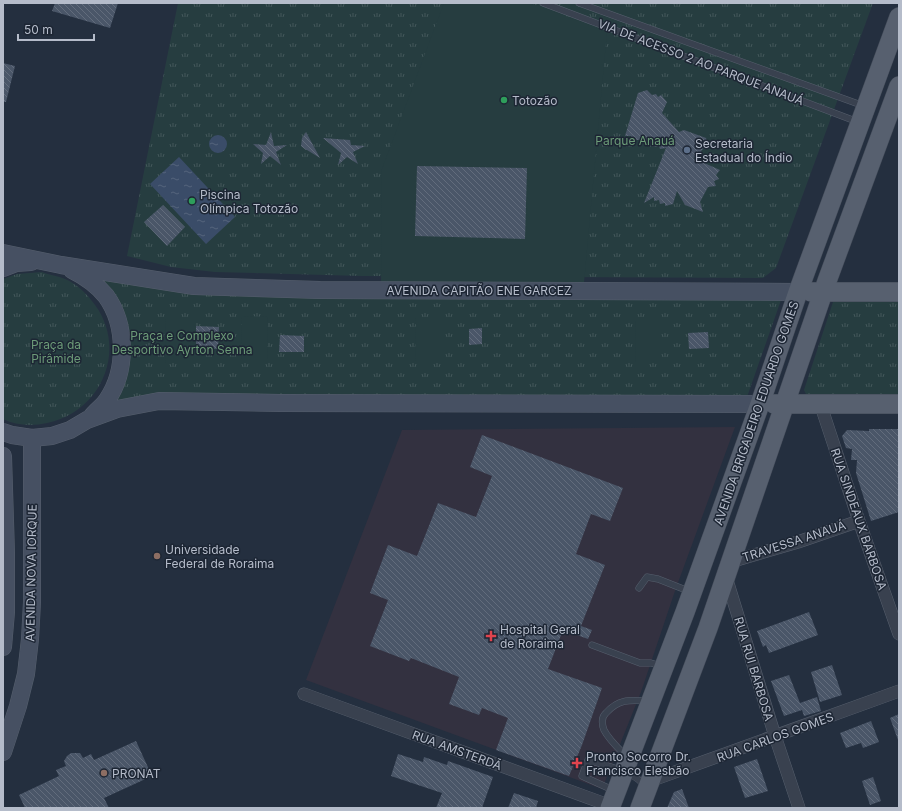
<svg xmlns="http://www.w3.org/2000/svg" width="902" height="811" font-family="Inter,sans-serif">
	<defs>
		<pattern id="park-tufts" width="24" height="20" patternUnits="userSpaceOnUse"><rect width="24" height="20" fill="#263d40"/><path d="M3 7l-1-3M5 7V3M7 7l1-3M15 17l-1-3M17 17v-4M19 17l1-3" fill="none" stroke="#43575a"/></pattern>
		<pattern id="water-ripples" width="26" height="14" patternUnits="userSpaceOnUse"><rect width="26" height="14" fill="#3a4c68"/><path d="M2 4q2-2 4 0t4 0M15 11q2-2 4 0t4 0" fill="none" stroke="#54647c"/></pattern>
		<pattern id="building-back-hatch" width="6" height="6" patternUnits="userSpaceOnUse"><rect width="6" height="6" fill="#4a5668"/><path d="M-1 5l2 2M0 0l6 6M5-1l2 2" fill="none" stroke="#626c7c"/></pattern>
	</defs>
	<rect width="100%" height="100%" fill="#242f3f"/>
	<!-- medical -->
	<path fill="#333140" d="M 735,427 L 675,591 L 641,692 L 602,789 L 306,680 L 402,430 Z"/>
	<!-- park -->
	<path fill="url(#park-tufts)" d="M 178,3 L 873,3 L 776,268 L 763,278 L 362,276 L 215,272 L 171,267 L 127,256 Z
		M 42,272 C 49,275 58,276 65,279 C 77,284 87,294 95,305 C 128,350 101,412 47,423 C 33,426 17,426 3,419 L 3,279 L 17,274 Z
		M 88,273 L 163,286 L 781,300 L 747,397 L 326,395 L 154,397 L 112,402 L 130,358 L 127,327 Z
		M 834,299 L 899,299 L 899,399 L 808,398 L 804,390 Z"/>
	<!-- garden -->
	<path fill="#263d40" d="M 444,3 L 530,3 L 607,31 L 584,283 L 381,284 L 382,169 Z
		M 242,316 L 268,317 L 267,359 L 241,359 Z
		M 416,318 L 441,318 L 441,361 L 415,361 Z
		M 166,319 L 196,319 L 196,363 L 165,363 Z
		M 635,321 L 661,321 L 661,362 L 636,362 Z"/>
	<!-- water -->
	<path fill="url(#water-ripples)" d="M209 144a9 9 0 1 1 18 0a9 9 0 1 1-18 0Z
		M 179,157 L 235,217 L 206,244 L 150,184 Z"/>
	<!-- building -->
	<path fill="url(#building-back-hatch)" d="M 55,3 L 118,3 L 110,28 L 52,11 Z
		M 3,63 L 15,66 L 6,102 L 3,102 Z
		M 647,90 L 652,95 L 656,94 L 658,97 L 661,95 L 667,102 L 662,113 L 679,132 L 684,130 L 706,138 L 708,144 L 701,151 L 703,154 L 693,158 L 720,170 L 716,175 L 719,179 L 714,181 L 716,186 L 708,187 L 700,202 L 703,212 L 685,205 L 677,191 L 673,204 L 665,206 L 665,203 L 660,204 L 659,200 L 654,201 L 654,197 L 644,203 L 666,148 L 660,149 L 659,146 L 655,147 L 655,145 L 645,145 L 641,140 L 636,140 L 635,138 L 631,138 L 631,136 L 625,136 L 638,93 Z
		M 271,132 L 274,146 L 287,145 L 276,152 L 281,165 L 270,156 L 261,164 L 263,153 L 253,144 L 266,145 Z
		M 306,132 L 320,158 L 307,150 L 306,150 L 301,146 L 302,138 Z
		M 323,138 L 350,140 L 351,145 L 365,146 L 353,152 L 358,164 L 347,157 L 338,165 L 341,153 Z
		M 417,166 L 527,168 L 525,239 L 415,236 Z
		M 163,205 L 185,227 L 167,246 L 144,222 Z
		M 196,326 L 219,327 L 218,349 L 196,348 Z
		M 482,328 L 482,344 L 469,345 L 469,329 Z
		M 708,332 L 709,348 L 689,349 L 688,333 Z
		M 280,335 L 304,336 L 304,352 L 279,352 Z
		M 869,429 L 899,429 L 899,512 L 871,521 L 856,473 L 857,460 L 851,460 L 852,449 L 846,448 L 842,436 L 847,430 L 869,431 Z
		M 482,435 L 623,488 L 610,521 L 591,514 L 576,554 L 605,565 L 581,626 L 592,630 L 588,639 L 563,630 L 548,669 L 602,688 L 582,745 L 569,776 L 496,750 L 508,718 L 482,708 L 479,715 L 449,704 L 459,677 L 411,658 L 409,661 L 370,646 L 388,600 L 370,593 L 388,545 L 417,556 L 438,503 L 476,517 L 492,476 L 470,467 Z
		M 809,612 L 818,635 L 769,653 L 766,645 L 763,647 L 757,631 Z
		M 832,665 L 842,695 L 820,702 L 811,672 Z
		M 789,675 L 800,703 L 817,697 L 821,711 L 804,716 L 802,710 L 784,716 L 771,681 Z
		M 899,714 L 899,740 L 898,740 L 890,718 Z
		M 871,721 L 879,742 L 863,748 L 861,743 L 846,748 L 840,733 Z
		M 136,741 L 152,776 L 104,798 L 109,808 L 25,808 L 19,795 L 59,776 L 56,770 L 66,766 L 64,761 L 67,756 L 71,753 L 80,753 L 83,758 L 91,754 L 94,760 Z
		M 398,754 L 423,762 L 424,757 L 447,765 L 448,761 L 493,777 L 482,808 L 436,808 L 442,793 L 391,776 Z
		M 757,759 L 768,791 L 745,798 L 734,767 Z
		M 873,777 L 881,801 L 870,805 L 862,781 Z
		M 682,789 L 689,808 L 667,808 L 674,792 Z
		M 514,793 L 538,801 L 536,808 L 508,808 Z"/>
	<g fill="none" stroke-linecap="round" stroke-linejoin="round">
		<defs>
			<path id="lane" d="M 543,3 L 858,122
				M 579,3 L 864,106
				M 639,588 L 647,577 L 658,579 L 691,592
				M 592,645 L 640,663 L 651,663 L 661,666
				M 627,757 C 619,749 609,740 604,730 C 602,725 601,717 606,713 C 619,698 631,700 649,701
				M 615,791 L 582,776 L 588,760 C 605,766 636,771 645,787"/>
			<path id="street" d="M 820,403 L 859,521 L 899,634
				M 730,562 L 798,542 L 859,521
				M 726,577 L 775,736 L 799,808
				M 304,694 L 611,806
				M 650,781 L 899,691"/>
			<path id="secondary" d="M 3,253 L 61,265 L 194,286 L 320,290 L 798,292
				M 3,268 L 16,263 L 31,262
				M 72,270 C 84,276 97,285 106,296 C 127,325 127,371 107,400 C 103,406 96,411 92,416
				M 3,432 L 12,435 L 32,438 L 52,436 L 70,430 L 87,420 L 117,409 L 159,401 L 280,403 L 760,404
				M 3,456 L 6,553 L 6,612 L 3,647
				M 3,752 L 18,706 L 26,674 L 30,639 L 32,602 L 32,438"/>
			<path id="primary" d="M 811,292 L 899,292
				M 774,404 L 899,404
				M 610,808 L 685,612 L 760,404 L 798,292 L 899,17
				M 640,808 L 708,628 L 827,281 L 899,86"/>
		</defs>
		<!-- lane casing -->
		<use href="#lane" stroke="#565f6d" stroke-width="7"/>
		<!-- street casing -->
		<use href="#street" stroke="#565f6d" stroke-width="13"/>
		<!-- secondary casing -->
		<use href="#secondary" stroke="#565f6d" stroke-width="18"/>
		<!-- primary casing -->
		<use href="#primary" stroke="#424a58" stroke-width="20"/>
		<!-- lane -->
		<use href="#lane" stroke="#39414f" stroke-width="6"/>
		<!-- street -->
		<use href="#street" stroke="#39414f" stroke-width="12"/>
		<!-- secondary -->
		<use href="#secondary" stroke="#465062" stroke-width="17"/>
		<!-- primary -->
		<use href="#primary" stroke="#57606f" stroke-width="19"/>
	</g>
	<!-- markers -->
	<g fill="#2e9e5b" stroke="#1d2634" stroke-width="1.5">
		<circle cx="504" cy="100" r="4"/>
		<circle cx="192" cy="201" r="4"/>
	</g>
	<circle fill="#5c6f8a" stroke="#1d2634" stroke-width="1.5" cx="687" cy="150" r="4"/>
	<g fill="#8d6e63" stroke="#1d2634" stroke-width="1.5">
		<circle cx="157" cy="556" r="4"/>
		<circle cx="104" cy="773" r="4"/>
	</g>
	<g fill="#e0444e" stroke="#1d2634" stroke-width="1.5">
		<path d="M489 630h4v4h4v4h-4v4h-4v-4h-4v-4h4z"/>
		<path d="M575 757h4v4h4v4h-4v4h-4v-4h-4v-4h4z"/>
	</g>
	<g text-anchor="middle" dominant-baseline="central" stroke-width="3" stroke-linejoin="round" paint-order="stroke">
		<!-- street labels -->
		<g font-size="12" fill="#b5bcca" stroke="#1d2634">
			<text transform="translate(701 62) rotate(21)">VIA DE ACESSO 2 AO PARQUE ANAUÁ</text>
			<text x="479" y="290">AVENIDA CAPITÃO ENE GARCEZ</text>
			<text transform="translate(756 413) rotate(-71)">AVENIDA BRIGADEIRO EDUARDO GOMES</text>
			<text transform="translate(859 519) rotate(71)">RUA SINDEAUX BARBOSA</text>
			<text transform="translate(794 541) rotate(-18)">TRAVESSA ANAUÁ</text>
			<text transform="translate(31 573) rotate(-89)">AVENIDA NOVA IORQUE</text>
			<text transform="translate(754 669) rotate(73)">RUA RUI BARBOSA</text>
			<text transform="translate(775 737) rotate(-20)">RUA CARLOS GOMES</text>
			<text transform="translate(457 750) rotate(20)">RUA AMSTERDÃ</text>
		</g>
		<!-- poi labels -->
		<g font-size="12" fill="#b5bcca" stroke="#1d2634" text-anchor="start">
			<text x="512" y="100">Totozão</text>
			<text x="695" y="143">Secretaria<tspan x="695" dy="14">Estadual do Índio</tspan></text>
			<text x="200" y="194">Piscina<tspan x="200" dy="14">Olímpica Totozão</tspan></text>
			<text x="165" y="549">Universidade<tspan x="165" dy="14">Federal de Roraima</tspan></text>
			<text x="500" y="629">Hospital Geral<tspan x="500" dy="14">de Roraima</tspan></text>
			<text x="586" y="756">Pronto Socorro Dr.<tspan x="586" dy="14">Francisco Elesbão</tspan></text>
			<text x="112" y="773">PRONAT</text>
		</g>
		<!-- park labels -->
		<g font-size="12" fill="#6c9b78" stroke="#1d2634">
			<text x="635" y="140">Parque Anauá</text>
			<text x="182" y="335">Praça e Complexo<tspan x="182" dy="14">Desportivo Ayrton Senna</tspan></text>
			<text x="56" y="344">Praça da<tspan x="56" dy="14">Pirâmide</tspan></text>
		</g>
	</g>
	<!-- border -->
	<rect width="902" height="811" fill="none" stroke="#b5bcca" stroke-width="8"/>
	<!-- scale -->
	<path d="M18 34v6h76v-6" fill="none" stroke="#b5bcca" stroke-width="2"/>
	<text x="24" y="34" font-size="12" fill="#b5bcca" stroke="#1d2634" stroke-width="3" paint-order="stroke">50 m</text>
</svg>
